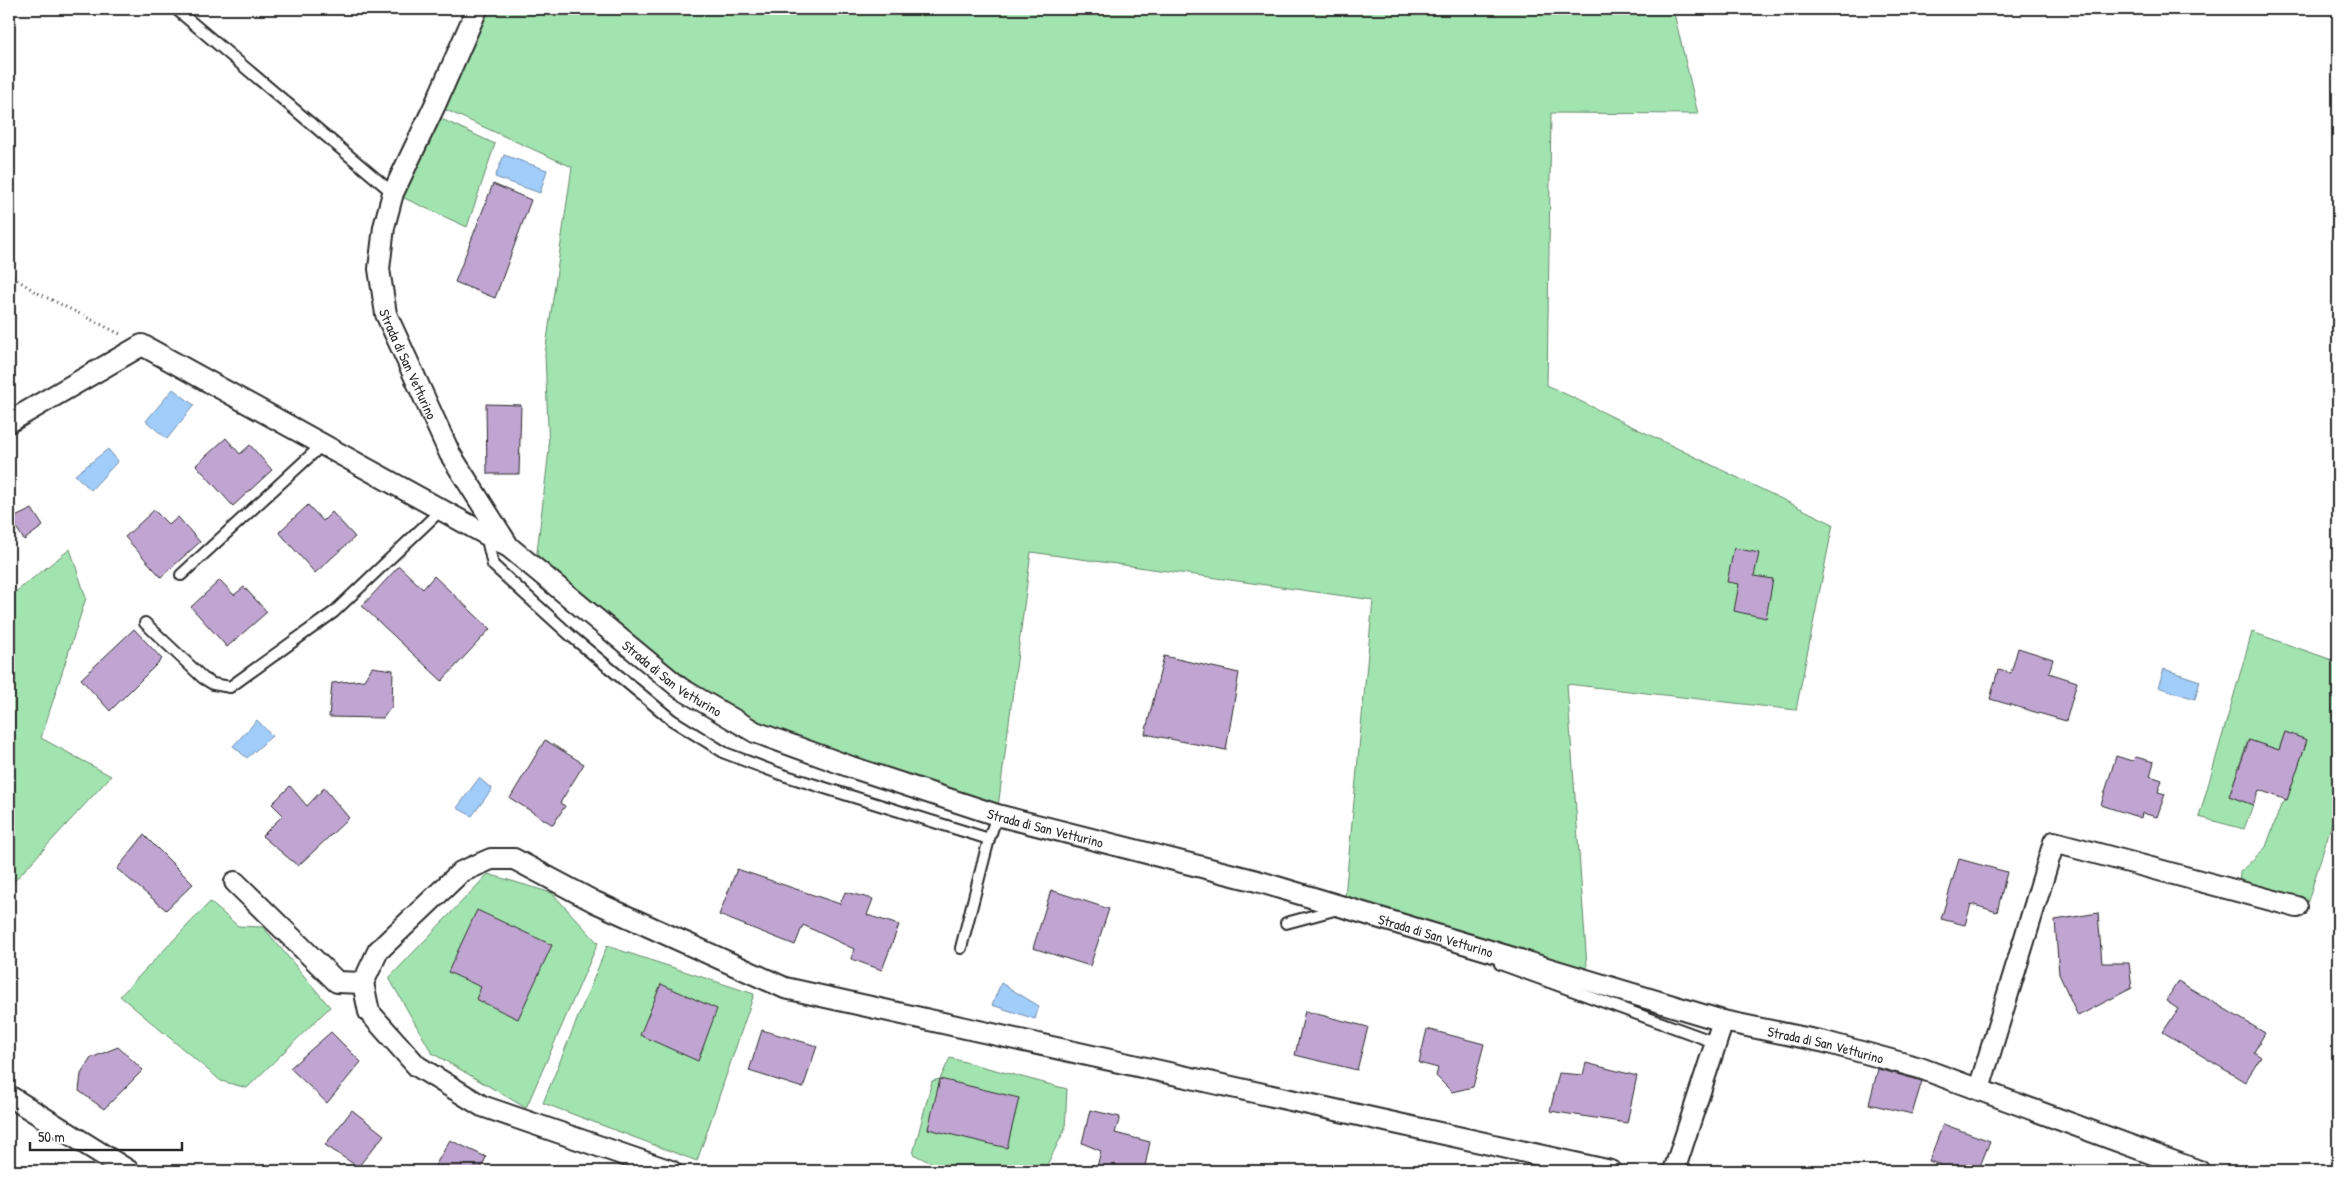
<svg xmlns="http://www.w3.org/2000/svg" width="2347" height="1180" font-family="'Patrick Hand',sans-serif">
	<rect width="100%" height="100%" fill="#fff"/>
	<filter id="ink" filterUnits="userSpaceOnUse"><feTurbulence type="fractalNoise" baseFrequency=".02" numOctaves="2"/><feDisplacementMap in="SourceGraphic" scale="10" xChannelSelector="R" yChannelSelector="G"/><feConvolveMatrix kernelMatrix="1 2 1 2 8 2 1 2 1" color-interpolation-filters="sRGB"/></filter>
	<g filter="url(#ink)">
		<!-- green -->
		<path fill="#a2e4af" stroke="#66886d" d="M 477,9 L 1673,9 L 1698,114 L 1551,113 L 1547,385 L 1833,524 L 1796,710 L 1567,684 L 1588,980 L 1344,907 L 1373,600 L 1031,552 L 997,815 L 755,732 L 535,569 L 549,450 L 545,354 L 572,167 L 435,105 Z
			M 431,114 L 495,144 L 467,227 L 393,193 Z
			M 70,549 L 86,598 L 41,738 L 111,776 L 9,887 L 9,597 Z
			M 2252,632 L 2338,662 L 2338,803 L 2307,904 L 2239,886 L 2240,872 L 2266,847 L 2281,805 L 2287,799 L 2307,740 L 2285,732 L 2279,750 L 2248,740 L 2229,796 L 2253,805 L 2244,829 L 2199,817 Z
			M 488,874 L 552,893 L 598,943 L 526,1108 L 432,1053 L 389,978 Z
			M 210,902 L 238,926 L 263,927 L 330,1007 L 247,1088 L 221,1081 L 120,996 Z
			M 607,946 L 754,994 L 697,1161 L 543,1103 Z
			M 950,1058 L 1067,1089 L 1065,1129 L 1044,1171 L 948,1171 L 913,1154 L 932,1081 L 940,1079 Z"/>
		<!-- water -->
		<path fill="#a1cdfb" stroke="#728ca8" d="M 504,155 L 547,170 L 540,193 L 495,177 Z
			M 173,389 L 194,405 L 167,439 L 146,421 Z
			M 108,449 L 118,461 L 91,490 L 75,475 Z
			M 2164,669 L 2200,681 L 2195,699 L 2158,687 Z
			M 257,720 L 272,736 L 247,758 L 233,746 Z
			M 479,778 L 492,789 L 472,816 L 457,808 Z
			M 1001,983 L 1039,1006 L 1035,1019 L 992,1005 Z"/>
		<!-- building -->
		<path fill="#c0a5d2" stroke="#2b2b2b" d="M 493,184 L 531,200 L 495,298 L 455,282 Z
			M 486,404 L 521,405 L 519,474 L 487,474 Z
			M 226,438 L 240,454 L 250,445 L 272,470 L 233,506 L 196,465 Z
			M 308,505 L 323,521 L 332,512 L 355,537 L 315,573 L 279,532 Z
			M 32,509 L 43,526 L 24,540 L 11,519 Z
			M 154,510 L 169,525 L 178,517 L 200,542 L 161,577 L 125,537 Z
			M 1734,548 L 1759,553 L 1754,576 L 1773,579 L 1766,618 L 1734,611 L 1739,584 L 1727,582 Z
			M 399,566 L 423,589 L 434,576 L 490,629 L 442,681 L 362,606 Z
			M 220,580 L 234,595 L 244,587 L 267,612 L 227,647 L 191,607 Z
			M 134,629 L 162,659 L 110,711 L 81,679 Z
			M 2018,648 L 2053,659 L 2049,673 L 2077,682 L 2066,721 L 1990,699 L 1998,670 L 2011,673 Z
			M 1164,656 L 1239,673 L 1226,750 L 1145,734 Z
			M 372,667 L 393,670 L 392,706 L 383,718 L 329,717 L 332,683 L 364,680 Z
			M 2285,732 L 2307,740 L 2287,800 L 2259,790 L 2253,805 L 2229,796 L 2249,740 L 2279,750 Z
			M 545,740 L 584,764 L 560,803 L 565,806 L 553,825 L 510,798 Z
			M 2116,756 L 2132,761 L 2136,757 L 2154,762 L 2150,776 L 2162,780 L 2158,792 L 2165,794 L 2157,817 L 2142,813 L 2141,818 L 2101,805 Z
			M 290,786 L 307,806 L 324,788 L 349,818 L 298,866 L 262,836 L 283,815 L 272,804 Z
			M 144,835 L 193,884 L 166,910 L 117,869 Z
			M 1959,859 L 2007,872 L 1997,912 L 1971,904 L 1965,925 L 1941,919 Z
			M 737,869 L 840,904 L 845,892 L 873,899 L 867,915 L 899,925 L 882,970 L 851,959 L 854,949 L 803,925 L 795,945 L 719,915 Z
			M 1051,890 L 1109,909 L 1090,966 L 1033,948 Z
			M 477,910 L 552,945 L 518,1019 L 476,999 L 481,987 L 448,972 Z
			M 2098,913 L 2102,963 L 2129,963 L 2132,988 L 2078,1016 L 2059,974 L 2055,920 Z
			M 2178,981 L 2265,1033 L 2254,1052 L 2261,1057 L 2245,1082 L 2163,1032 L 2178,1009 L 2166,1001 Z
			M 661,984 L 717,1009 L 698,1061 L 640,1035 Z
			M 1305,1011 L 1368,1027 L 1357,1070 L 1295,1055 Z
			M 1427,1029 L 1484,1044 L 1473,1087 L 1452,1092 L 1436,1076 L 1438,1068 L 1419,1063 Z
			M 762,1030 L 817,1046 L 803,1088 L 749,1071 Z
			M 331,1032 L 361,1062 L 327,1103 L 290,1068 Z
			M 118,1047 L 143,1070 L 104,1109 L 79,1091 L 81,1074 L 91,1058 Z
			M 1586,1063 L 1637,1076 L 1627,1123 L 1550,1111 L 1559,1073 L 1583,1075 Z
			M 1878,1069 L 1922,1081 L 1912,1114 L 1869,1104 Z
			M 940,1079 L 1019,1098 L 1007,1148 L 928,1129 Z
			M 352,1110 L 384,1135 L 358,1167 L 325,1145 Z
			M 1090,1110 L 1120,1117 L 1115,1133 L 1150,1142 L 1144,1171 L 1096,1171 L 1101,1151 L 1082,1143 Z
			M 1943,1124 L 1990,1141 L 1978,1171 L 1959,1171 L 1929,1161 Z
			M 450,1140 L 486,1157 L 480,1171 L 432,1171 Z"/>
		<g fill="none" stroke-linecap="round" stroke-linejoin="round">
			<defs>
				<path id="service" d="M 176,9 L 393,193
					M 486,535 L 493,565 L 571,636 L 672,720 L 725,753 L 783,775 L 989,839 L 997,815
					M 181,575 L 323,444
					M 145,623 L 203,678 L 213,684 L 230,687 L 334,612 L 441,510
					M 1286,923 L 1338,909
					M 961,948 L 989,839
					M 1500,964 L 1714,1042"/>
				<g id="minor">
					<path id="s1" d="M 477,9 L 435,105 L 393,193 L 384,227 L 379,269 L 386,314 L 450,454 L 509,547 L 680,688 L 755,732 L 851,767 L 997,815 L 1257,881 L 1723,1021 L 1825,1042 L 1920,1068 L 2199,1171"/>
					<path d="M 9,422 L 142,345 L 507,546"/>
					<path d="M 235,882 L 337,982 L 363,983"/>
					<path d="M 1979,1089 L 2054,842 L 2297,907"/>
					<path d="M 9,1096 L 129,1171"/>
					<path d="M 671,1171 L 482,1106 L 417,1066 L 369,1012 L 363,983 L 378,951 L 461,872 L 491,859 L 514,859 L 595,902 L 785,988 L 1611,1171"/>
					<path d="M 1674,1171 L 1723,1021"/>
				</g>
			</defs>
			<!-- service casing -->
			<use href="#service" stroke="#2b2b2b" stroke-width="14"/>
			<!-- minor casing -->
			<use href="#minor" stroke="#2b2b2b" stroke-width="24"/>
			<!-- path -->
			<path stroke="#2b2b2b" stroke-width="3" stroke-dasharray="1 4" stroke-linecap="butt" d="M 9,274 L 34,291 L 120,334
				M 9,374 L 10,373"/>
			<!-- service -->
			<use href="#service" stroke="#fff" stroke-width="10"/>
			<!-- minor -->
			<use href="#minor" stroke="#fff" stroke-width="20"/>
		</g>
	</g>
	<g text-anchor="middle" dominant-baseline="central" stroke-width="4" stroke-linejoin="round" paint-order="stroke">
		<!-- street labels -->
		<g font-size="14" fill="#2b2b2b" stroke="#fff">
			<text stroke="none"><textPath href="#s1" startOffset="380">Strada di San Vetturino</textPath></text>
			<text stroke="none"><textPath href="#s1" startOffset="799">Strada di San Vetturino</textPath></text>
			<text stroke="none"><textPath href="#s1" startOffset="1204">Strada di San Vetturino</textPath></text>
			<text stroke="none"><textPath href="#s1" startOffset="1609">Strada di San Vetturino</textPath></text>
			<text stroke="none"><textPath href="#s1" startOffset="2014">Strada di San Vetturino</textPath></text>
		</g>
	</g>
	<!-- margin -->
	<rect width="2347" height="1180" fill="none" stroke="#fff" stroke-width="30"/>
	<rect x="15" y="15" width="2317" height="1150" fill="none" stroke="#2b2b2b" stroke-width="2" filter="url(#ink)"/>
	<!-- scale -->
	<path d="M30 1142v8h152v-8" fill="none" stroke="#2b2b2b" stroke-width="2.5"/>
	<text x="38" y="1142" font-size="15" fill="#2b2b2b" stroke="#ffffff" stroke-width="4" paint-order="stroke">50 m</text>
</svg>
